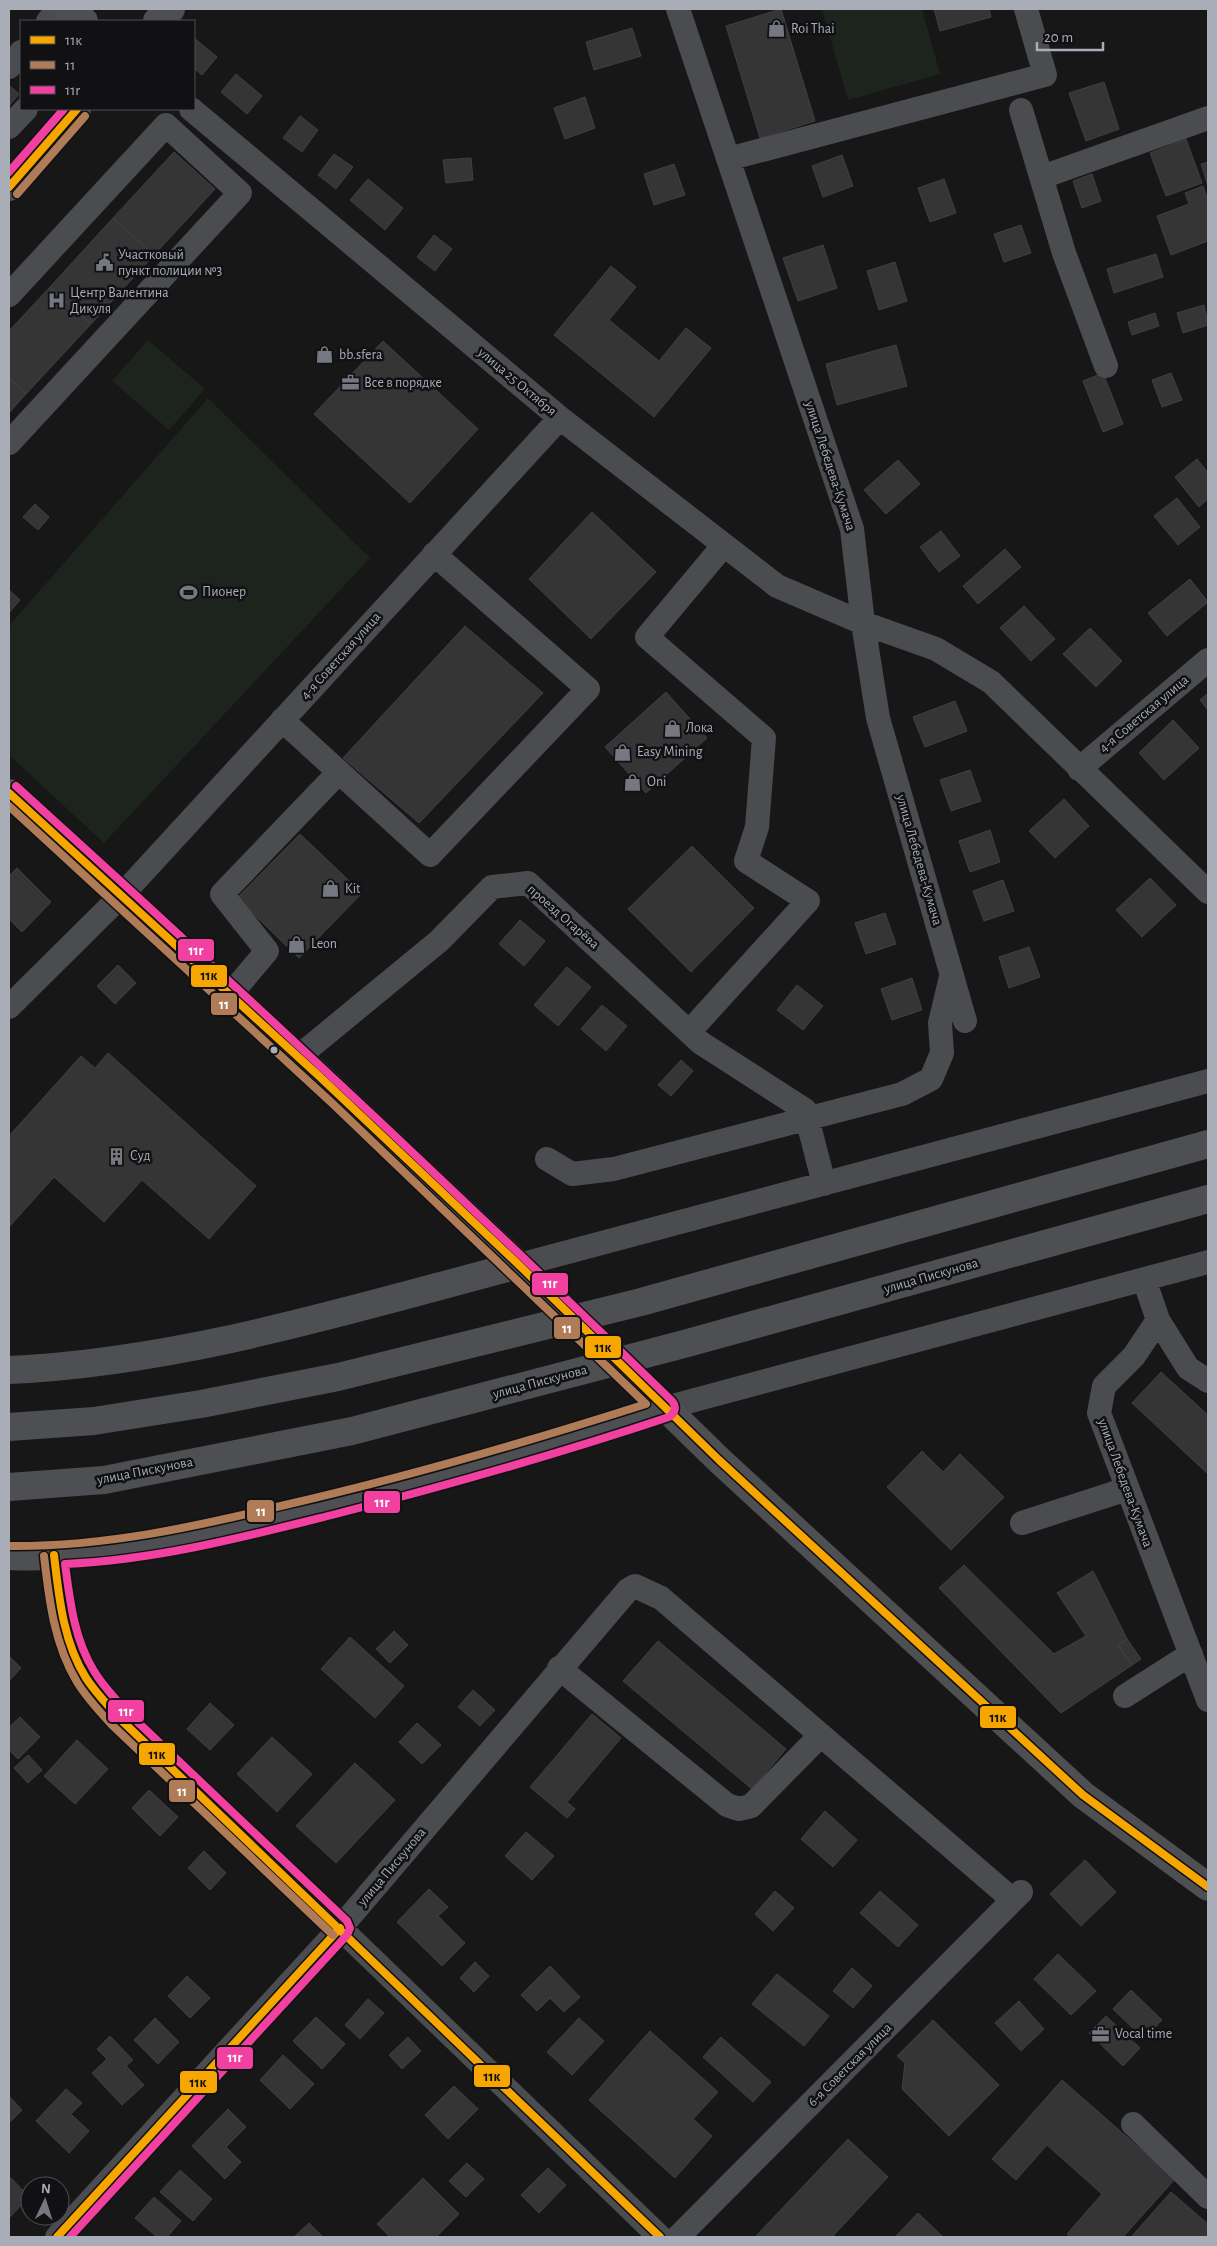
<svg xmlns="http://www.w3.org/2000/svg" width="1217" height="2246" font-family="'Alegreya Sans',sans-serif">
	<rect width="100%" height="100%" fill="#171717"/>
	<!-- green -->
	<path fill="#1d241e" d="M 822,9 L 922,9 L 940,74 L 848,100 Z
		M 148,340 L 205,389 L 169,430 L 112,381 Z
		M 208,398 L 370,558 L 104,843 L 9,755 L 9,626 Z"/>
	<!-- building -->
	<path fill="#353536" stroke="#3f4043" d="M 781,9 L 815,121 L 760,138 L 726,26 Z
		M 934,9 L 989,9 L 991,17 L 940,31 Z
		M 632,28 L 641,56 L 594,70 L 586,42 Z
		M 194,38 L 217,57 L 202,75 L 194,68 Z
		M 236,74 L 262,96 L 247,114 L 221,92 Z
		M 1104,82 L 1119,129 L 1086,141 L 1069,93 Z
		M 9,85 L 19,94 L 9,106 Z
		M 585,97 L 595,128 L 565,139 L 554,108 Z
		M 300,116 L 318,130 L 302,152 L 283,138 Z
		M 1186,139 L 1202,183 L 1166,196 L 1150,153 Z
		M 174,152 L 215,189 L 154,255 L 113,218 Z
		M 334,154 L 353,167 L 336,189 L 318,175 Z
		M 842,155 L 853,186 L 823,197 L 812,166 Z
		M 471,158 L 473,180 L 446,183 L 443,160 Z
		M 1208,162 L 1208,186 L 1201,164 Z
		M 674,164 L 685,195 L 654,205 L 644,174 Z
		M 1092,174 L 1101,201 L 1082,208 L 1073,181 Z
		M 368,179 L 403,208 L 385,230 L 350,200 Z
		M 944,179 L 956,213 L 930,222 L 918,188 Z
		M 1203,186 L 1208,201 L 1208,241 L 1171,255 L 1157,216 L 1189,204 L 1185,193 Z
		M 113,218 L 154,255 L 91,324 L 50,287 Z
		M 1021,225 L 1031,253 L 1004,262 L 994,234 Z
		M 434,235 L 452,249 L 435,271 L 417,257 Z
		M 823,245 L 837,288 L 798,301 L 783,258 Z
		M 1156,254 L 1163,277 L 1114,293 L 1107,269 Z
		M 895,262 L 907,301 L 879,310 L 867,271 Z
		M 611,266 L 636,287 L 609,320 L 659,361 L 686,328 L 711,348 L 654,417 L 554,335 Z
		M 50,287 L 91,324 L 26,394 L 9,378 L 9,331 Z
		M 1204,305 L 1208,325 L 1183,333 L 1177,313 Z
		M 1155,313 L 1159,326 L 1132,335 L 1128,322 Z
		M 383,341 L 478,429 L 410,503 L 314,414 Z
		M 896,345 L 907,386 L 837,405 L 826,364 Z
		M 1103,373 L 1123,424 L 1103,432 L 1083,381 Z
		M 1171,373 L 1182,400 L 1162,407 L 1152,380 Z
		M 9,378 L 26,394 L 9,413 Z
		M 1197,459 L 1208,473 L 1208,499 L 1199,507 L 1175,477 Z
		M 898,460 L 920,484 L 886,514 L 864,490 Z
		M 1177,498 L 1200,527 L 1178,545 L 1154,516 Z
		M 35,504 L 49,517 L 38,530 L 23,517 Z
		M 592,512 L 656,572 L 591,639 L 529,579 Z
		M 941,531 L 960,556 L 939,572 L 920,547 Z
		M 1005,549 L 1021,567 L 978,604 L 963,586 Z
		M 1190,579 L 1208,602 L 1167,636 L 1148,613 Z
		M 9,590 L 20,600 L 9,613 Z
		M 1024,606 L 1055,639 L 1031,661 L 1000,628 Z
		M 465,626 L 543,693 L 419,823 L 343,758 Z
		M 1090,628 L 1122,661 L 1096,687 L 1063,654 Z
		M 666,692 L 707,738 L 646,793 L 605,747 Z
		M 1208,693 L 1208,710 L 1200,700 Z
		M 955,701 L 967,731 L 925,747 L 913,717 Z
		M 1173,720 L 1199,748 L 1164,780 L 1139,753 Z
		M 970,770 L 981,801 L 951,811 L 940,780 Z
		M 1064,799 L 1089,826 L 1055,858 L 1029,831 Z
		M 990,830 L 1000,862 L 970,872 L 959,841 Z
		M 300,834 L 362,893 L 299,958 L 237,898 Z
		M 692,846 L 754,908 L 691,972 L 628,909 Z
		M 17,868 L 51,902 L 22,932 L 9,919 L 9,876 Z
		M 1150,878 L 1176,905 L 1142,937 L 1116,910 Z
		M 1003,880 L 1014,911 L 984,921 L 973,891 Z
		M 885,913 L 896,944 L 866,954 L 855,923 Z
		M 520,920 L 545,941 L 524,966 L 499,944 Z
		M 1029,947 L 1040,977 L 1009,988 L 999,957 Z
		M 118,965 L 136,983 L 115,1004 L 97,986 Z
		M 567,967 L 591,987 L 558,1026 L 534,1005 Z
		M 912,978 L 922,1010 L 892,1020 L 881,989 Z
		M 797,985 L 823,1006 L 803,1030 L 777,1010 Z
		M 602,1005 L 627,1026 L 606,1051 L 581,1029 Z
		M 108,1053 L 256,1186 L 209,1239 L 142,1180 L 104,1222 L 54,1177 L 9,1227 L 9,1136 L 81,1056 L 95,1068 Z
		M 681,1060 L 693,1071 L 671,1096 L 658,1085 Z
		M 1161,1372 L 1208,1415 L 1208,1474 L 1132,1403 Z
		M 922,1451 L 943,1472 L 960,1454 L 1004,1497 L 951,1550 L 887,1487 Z
		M 964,1565 L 1054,1654 L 1086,1636 L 1057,1593 L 1093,1571 L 1127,1639 L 1118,1645 L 1132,1665 L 1061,1713 L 939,1588 Z
		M 394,1631 L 408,1645 L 390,1663 L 376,1649 Z
		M 350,1637 L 404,1686 L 375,1718 L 321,1669 Z
		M 1127,1639 L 1141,1659 L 1132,1665 L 1118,1645 Z
		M 658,1641 L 786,1749 L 752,1789 L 623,1681 Z
		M 9,1656 L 21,1668 L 9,1681 Z
		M 473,1690 L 495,1710 L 480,1726 L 458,1707 Z
		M 210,1703 L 234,1725 L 210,1750 L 187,1729 Z
		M 592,1714 L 621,1738 L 567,1802 L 575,1809 L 567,1818 L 530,1787 Z
		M 20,1717 L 40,1737 L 18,1759 L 9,1750 L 9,1727 Z
		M 417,1723 L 441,1745 L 422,1764 L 399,1742 Z
		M 272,1737 L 312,1774 L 277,1812 L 237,1774 Z
		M 77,1740 L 108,1769 L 75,1804 L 44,1776 Z
		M 28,1755 L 42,1770 L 28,1783 L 14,1768 Z
		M 355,1763 L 395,1800 L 336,1863 L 296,1826 Z
		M 149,1790 L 178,1817 L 160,1836 L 132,1808 Z
		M 825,1811 L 857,1840 L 833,1867 L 801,1839 Z
		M 526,1832 L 554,1856 L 532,1880 L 505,1856 Z
		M 204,1851 L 226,1873 L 210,1890 L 188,1868 Z
		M 1085,1860 L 1116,1892 L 1081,1926 L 1050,1894 Z
		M 429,1889 L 448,1907 L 438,1916 L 465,1943 L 442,1966 L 397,1922 Z
		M 775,1891 L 794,1908 L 773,1931 L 755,1914 Z
		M 880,1891 L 918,1925 L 898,1947 L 860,1913 Z
		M 1058,1954 L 1096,1991 L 1071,2015 L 1034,1979 Z
		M 475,1962 L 489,1976 L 474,1992 L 460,1978 Z
		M 550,1966 L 580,1997 L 564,2012 L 550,1998 L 537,2011 L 521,1995 Z
		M 852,1968 L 872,1986 L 853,2008 L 833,1991 Z
		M 777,1974 L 829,2016 L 804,2046 L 752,2004 Z
		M 187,1976 L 210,1998 L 190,2018 L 168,1996 Z
		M 1131,1990 L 1162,2020 L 1144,2039 L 1113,2009 Z
		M 368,1999 L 384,2013 L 360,2039 L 345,2025 Z
		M 1019,2001 L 1044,2029 L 1021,2051 L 995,2023 Z
		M 1106,2016 L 1140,2048 L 1123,2066 L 1089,2033 Z
		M 316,2017 L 345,2044 L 322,2069 L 293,2041 Z
		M 155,2018 L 179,2042 L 158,2064 L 134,2040 Z
		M 579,2018 L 604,2041 L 572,2075 L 547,2052 Z
		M 933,2020 L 999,2085 L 949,2136 L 902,2089 L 905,2063 L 897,2056 Z
		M 650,2031 L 718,2092 L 693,2119 L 712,2136 L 675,2178 L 589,2100 Z
		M 110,2036 L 133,2060 L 126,2066 L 144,2085 L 122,2105 L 92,2073 L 107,2059 L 97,2049 Z
		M 408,2037 L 421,2051 L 402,2069 L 389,2055 Z
		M 721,2037 L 771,2082 L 753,2102 L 703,2057 Z
		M 283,2055 L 314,2084 L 290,2109 L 260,2080 Z
		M 1062,2080 L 1175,2179 L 1123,2237 L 1071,2237 L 1067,2234 L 1102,2194 L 1047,2145 L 1016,2180 L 992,2159 Z
		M 454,2086 L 478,2109 L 448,2139 L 425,2115 Z
		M 66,2089 L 82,2103 L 71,2114 L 89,2131 L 69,2153 L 36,2121 Z
		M 9,2096 L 22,2110 L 9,2123 Z
		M 228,2109 L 246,2127 L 226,2147 L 241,2162 L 225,2179 L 192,2146 Z
		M 848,2139 L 888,2177 L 832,2237 L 755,2237 Z
		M 467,2163 L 484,2179 L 466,2197 L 449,2181 Z
		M 548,2168 L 566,2185 L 539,2213 L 521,2195 Z
		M 180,2170 L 212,2199 L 193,2221 L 160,2192 Z
		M 11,2178 L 29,2197 L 9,2218 L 9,2180 Z
		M 423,2178 L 459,2214 L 436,2237 L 390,2237 L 377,2224 Z
		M 1171,2192 L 1208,2224 L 1208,2237 L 1131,2237 Z
		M 154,2197 L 181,2221 L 167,2237 L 157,2237 L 135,2218 Z
		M 918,2213 L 943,2237 L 895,2237 Z
		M 309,2223 L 323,2237 L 294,2237 Z"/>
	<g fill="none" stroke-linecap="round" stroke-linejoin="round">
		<!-- minor -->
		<path stroke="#4b4c50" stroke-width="24" d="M 678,9 L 852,529 L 863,623 L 878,718 L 965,1021
			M 48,21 L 59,9
			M 9,67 L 21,52
			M 191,109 L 560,418 L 777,586 L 863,623 L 936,649 L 991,682 L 1208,892
			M 1021,110 L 1064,253 L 1106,366
			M 9,127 L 26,109
			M 728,159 L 1045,75 L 1026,9
			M 1042,177 L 1208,118
			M 9,295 L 166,125 L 240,193 L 9,443
			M 282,720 L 430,855 L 588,689 L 434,554
			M 1079,769 L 1208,660
			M 230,995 L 267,951 L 222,894 L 339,772
			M 9,1007 L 122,895 L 560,418
			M 689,1032 L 808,901 L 746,861 L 757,827 L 764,738 L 647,637 L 724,545
			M 298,1057 L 439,941 L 492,887 L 528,883 L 701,1043 L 805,1110 L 824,1184
			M 547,1159 L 572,1174 L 614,1169 L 902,1094 L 931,1079 L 942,1053 L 940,1023 L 951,977
			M 519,1265 L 1208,1081
			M 1144,1279 L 1158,1320 L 1188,1368 L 1208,1381
			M 1158,1320 L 1134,1356 L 1104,1386 L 1099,1413 L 1208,1700
			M 665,1408 L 1208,1262
			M 1022,1523 L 1127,1489
			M 54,1555 C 59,1596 63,1642 86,1678 C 96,1692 107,1704 118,1717 L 340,1928 L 660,2237
			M 559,1668 L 727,1805 L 739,1809 L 751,1806 L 821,1735
			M 1125,1696 L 1191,1654
			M 1133,2124 L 1208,2197
			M 57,2237 L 340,1928 L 628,1590 L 635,1586 L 661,1598 L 1013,1900
			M 678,2237 L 1021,1892"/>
		<!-- major -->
		<path stroke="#4d4f52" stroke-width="28" d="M 68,9 L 84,21
			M 157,21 L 171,9
			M 9,187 L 77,109
			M 9,793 L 319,1076 L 519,1265 L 719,1460 L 1083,1795 L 1208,1887
			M 9,1370 C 183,1362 351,1309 519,1265
			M 9,1427 L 94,1421 L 201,1404 L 338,1377 L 641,1302 L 1208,1144
			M 9,1487 L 104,1480 L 352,1431 L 684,1344 L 1208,1199
			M 9,1556 C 95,1560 179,1540 262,1521 C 398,1490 533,1451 665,1408"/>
		<defs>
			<path id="bus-1" d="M 9,187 L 77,109
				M 9,793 L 319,1076 L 519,1265 L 719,1460 L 1083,1795 L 1208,1887
				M 54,1555 C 59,1597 63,1642 86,1678 C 95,1692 107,1704 118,1717 L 660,2237
				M 57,2237 L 340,1928"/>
			<path id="bus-2" d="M 17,194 L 85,116
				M 9,806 L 333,1104 L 646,1404 C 527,1442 407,1477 285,1505 C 194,1527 104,1547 9,1546
				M 44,1556 C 49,1599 54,1644 77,1682 C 86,1697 99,1711 111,1724 L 333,1935"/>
			<path id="bus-3" d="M 9,172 L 64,109
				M 16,786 C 238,987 457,1192 672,1401 C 677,1407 675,1413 669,1417 C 558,1454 445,1486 332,1515 C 244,1537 156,1560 65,1564 C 70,1601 74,1639 94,1671 C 102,1685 115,1698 125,1710 L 347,1921 L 350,1928 L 347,1935 L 70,2237"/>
		</defs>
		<!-- bus-1 casing -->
		<use href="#bus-1" stroke="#111113" stroke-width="11"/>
		<!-- bus-2 casing -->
		<use href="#bus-2" stroke="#111113" stroke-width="11"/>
		<!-- bus-3 casing -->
		<use href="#bus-3" stroke="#111113" stroke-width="11"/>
		<!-- bus-1 -->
		<use href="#bus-1" stroke="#f7a600" stroke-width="8"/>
		<!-- bus-2 -->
		<use href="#bus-2" stroke="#b07c57" stroke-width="8"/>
		<!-- bus-3 -->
		<use href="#bus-3" stroke="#f240a1" stroke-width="8"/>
	</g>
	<!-- icons -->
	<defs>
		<symbol id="shop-bare" viewBox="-9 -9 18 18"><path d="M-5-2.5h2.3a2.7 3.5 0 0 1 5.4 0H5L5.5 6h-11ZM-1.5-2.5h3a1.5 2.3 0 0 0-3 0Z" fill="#757880" stroke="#111113" stroke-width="2.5" paint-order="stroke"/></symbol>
		<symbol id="civic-bare" viewBox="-9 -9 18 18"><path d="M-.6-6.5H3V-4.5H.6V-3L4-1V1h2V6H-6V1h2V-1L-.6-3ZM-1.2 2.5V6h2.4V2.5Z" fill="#757880" stroke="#111113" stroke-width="2.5" paint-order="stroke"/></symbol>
		<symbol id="hospital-bare" viewBox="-9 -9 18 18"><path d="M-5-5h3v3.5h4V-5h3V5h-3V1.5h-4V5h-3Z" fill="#757880" stroke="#111113" stroke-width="2.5" paint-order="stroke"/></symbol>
		<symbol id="office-bare" viewBox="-9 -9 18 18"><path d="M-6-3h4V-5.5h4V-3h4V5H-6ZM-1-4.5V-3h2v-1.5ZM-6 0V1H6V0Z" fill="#757880" stroke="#111113" stroke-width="2.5" paint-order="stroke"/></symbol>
		<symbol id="stadium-bare" viewBox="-9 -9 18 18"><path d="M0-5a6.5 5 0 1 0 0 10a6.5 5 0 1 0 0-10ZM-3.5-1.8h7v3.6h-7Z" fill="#757880" stroke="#111113" stroke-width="2.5" paint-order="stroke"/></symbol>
		<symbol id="building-bare" viewBox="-9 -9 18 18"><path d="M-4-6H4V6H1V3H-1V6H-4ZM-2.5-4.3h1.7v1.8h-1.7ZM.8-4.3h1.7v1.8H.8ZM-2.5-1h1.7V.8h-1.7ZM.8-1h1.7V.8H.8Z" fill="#757880" stroke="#111113" stroke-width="2.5" paint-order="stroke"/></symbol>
	</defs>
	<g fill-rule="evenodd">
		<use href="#shop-bare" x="764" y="16" width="25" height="25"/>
		<use href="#civic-bare" x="92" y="250" width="25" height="25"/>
		<use href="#hospital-bare" x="44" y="288" width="25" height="25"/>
		<use href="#shop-bare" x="312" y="342" width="25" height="25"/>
		<use href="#office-bare" x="338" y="370" width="25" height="25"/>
		<use href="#stadium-bare" x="176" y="580" width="25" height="25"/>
		<use href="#shop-bare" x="660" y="716" width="25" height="25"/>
		<use href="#shop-bare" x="610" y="740" width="25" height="25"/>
		<use href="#shop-bare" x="620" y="770" width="25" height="25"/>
		<use href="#shop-bare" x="318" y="876" width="25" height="25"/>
		<use href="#shop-bare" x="284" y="932" width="25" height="25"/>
		<use href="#building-bare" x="104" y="1144" width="25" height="25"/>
		<use href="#office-bare" x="1088" y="2022" width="25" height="25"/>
	</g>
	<!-- markers -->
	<circle fill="#a8adb8" stroke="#111113" stroke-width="2" cx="274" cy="1050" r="4.5"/>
	<g text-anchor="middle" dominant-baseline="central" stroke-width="5" stroke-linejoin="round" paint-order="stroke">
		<!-- poi labels -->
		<g font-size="14" fill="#a8adb8" stroke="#111113" text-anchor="start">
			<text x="791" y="29">Roi Thai</text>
			<text x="118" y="255">Участковый<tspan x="118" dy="16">пункт полиции №3</tspan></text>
			<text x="70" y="293">Центр Валентина<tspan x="70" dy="16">Дикуля</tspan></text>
			<text x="339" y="355">bb.sfera</text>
			<text x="364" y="383">Все в порядке</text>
			<text x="202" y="592">Пионер</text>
			<text x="686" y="728">Лока</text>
			<text x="637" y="752">Easy Mining</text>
			<text x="647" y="782">Oni</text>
			<text x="345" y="889">Kit</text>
			<text x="311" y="944">Leon</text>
			<text x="130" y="1156">Суд</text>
			<text x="1115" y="2034">Vocal time</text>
		</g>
		<!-- street labels -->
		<g font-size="14" fill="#a8adb8" stroke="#111113">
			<text transform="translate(517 382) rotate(40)">улица 25 Октября</text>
			<text transform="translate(830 466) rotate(72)">улица Лебедева-Кумача</text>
			<text transform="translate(341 656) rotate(-48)">4-я Советская улица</text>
			<text transform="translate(1144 714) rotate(-40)">4-я Советская улица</text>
			<text transform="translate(919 860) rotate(74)">улица Лебедева-Кумача</text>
			<text transform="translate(563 917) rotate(41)">проезд Огарёва</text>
			<text transform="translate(931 1276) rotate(-16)">улица Пискунова</text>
			<text transform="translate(540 1382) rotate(-15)">улица Пискунова</text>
			<text transform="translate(145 1471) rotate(-11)">улица Пискунова</text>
			<text transform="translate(1125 1483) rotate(70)">улица Лебедева-Кумача</text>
			<text transform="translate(392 1867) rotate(-50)">улица Пискунова</text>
			<text transform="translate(850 2065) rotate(-45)">6-я Советская улица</text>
		</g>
	</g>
	<g stroke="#111113" stroke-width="2">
		<rect x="177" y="938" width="38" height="24" rx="5" fill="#f240a1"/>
		<rect x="190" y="964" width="38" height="24" rx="5" fill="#f7a600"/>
		<rect x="210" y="992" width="28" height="24" rx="5" fill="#b07c57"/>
		<rect x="531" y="1272" width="38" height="24" rx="5" fill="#f240a1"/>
		<rect x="553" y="1316" width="28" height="24" rx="5" fill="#b07c57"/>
		<rect x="584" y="1335" width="38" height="24" rx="5" fill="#f7a600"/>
		<rect x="363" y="1490" width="38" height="24" rx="5" fill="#f240a1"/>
		<rect x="246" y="1499" width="29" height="24" rx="5" fill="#b07c57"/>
		<rect x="107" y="1699" width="38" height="24" rx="5" fill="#f240a1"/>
		<rect x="979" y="1705" width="38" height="24" rx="5" fill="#f7a600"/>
		<rect x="138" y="1742" width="38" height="24" rx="5" fill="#f7a600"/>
		<rect x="168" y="1779" width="28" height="24" rx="5" fill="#b07c57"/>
		<rect x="216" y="2046" width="38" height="24" rx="5" fill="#f240a1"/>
		<rect x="473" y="2064" width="38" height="24" rx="5" fill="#f7a600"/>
		<rect x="179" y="2070" width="39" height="24" rx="5" fill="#f7a600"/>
	</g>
	<g font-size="14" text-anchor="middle" font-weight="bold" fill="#fff">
		<text x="196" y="955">11r</text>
		<text x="224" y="1009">11</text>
		<text x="550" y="1288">11r</text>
		<text x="567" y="1333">11</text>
		<text x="382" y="1507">11r</text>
		<text x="261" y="1516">11</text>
		<text x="126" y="1716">11r</text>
		<text x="182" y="1796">11</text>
		<text x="235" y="2062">11r</text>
	</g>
	<g font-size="14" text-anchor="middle" font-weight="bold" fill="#111">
		<text x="209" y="980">11к</text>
		<text x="603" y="1352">11к</text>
		<text x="998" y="1722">11к</text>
		<text x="157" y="1759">11к</text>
		<text x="492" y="2081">11к</text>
		<text x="198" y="2087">11к</text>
	</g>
	<!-- border -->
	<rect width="1217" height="2246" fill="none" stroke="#a8adb8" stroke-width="20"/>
	<!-- legend -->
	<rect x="20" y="20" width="175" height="90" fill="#111113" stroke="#4d4f55"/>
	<rect x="30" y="36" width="25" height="8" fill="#f7a600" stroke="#4d4f55"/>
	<text x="65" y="45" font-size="15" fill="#a8adb8">11к</text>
	<rect x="30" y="61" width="25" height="8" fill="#b07c57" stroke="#4d4f55"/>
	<text x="65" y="70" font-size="15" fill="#a8adb8">11</text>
	<rect x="30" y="86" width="25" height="8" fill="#f240a1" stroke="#4d4f55"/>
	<text x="65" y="95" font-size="15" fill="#a8adb8">11r</text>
	<!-- north arrow -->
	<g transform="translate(45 2201) rotate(4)"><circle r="24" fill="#111113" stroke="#4d4f55"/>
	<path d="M0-4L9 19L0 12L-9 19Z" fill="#757880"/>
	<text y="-8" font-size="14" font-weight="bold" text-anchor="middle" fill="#a8adb8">N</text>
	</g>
	<!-- scale -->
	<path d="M1037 42v8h66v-8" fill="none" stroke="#a8adb8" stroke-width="2.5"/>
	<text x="1044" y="42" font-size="15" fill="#a8adb8" stroke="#111113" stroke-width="4" paint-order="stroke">20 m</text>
</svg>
